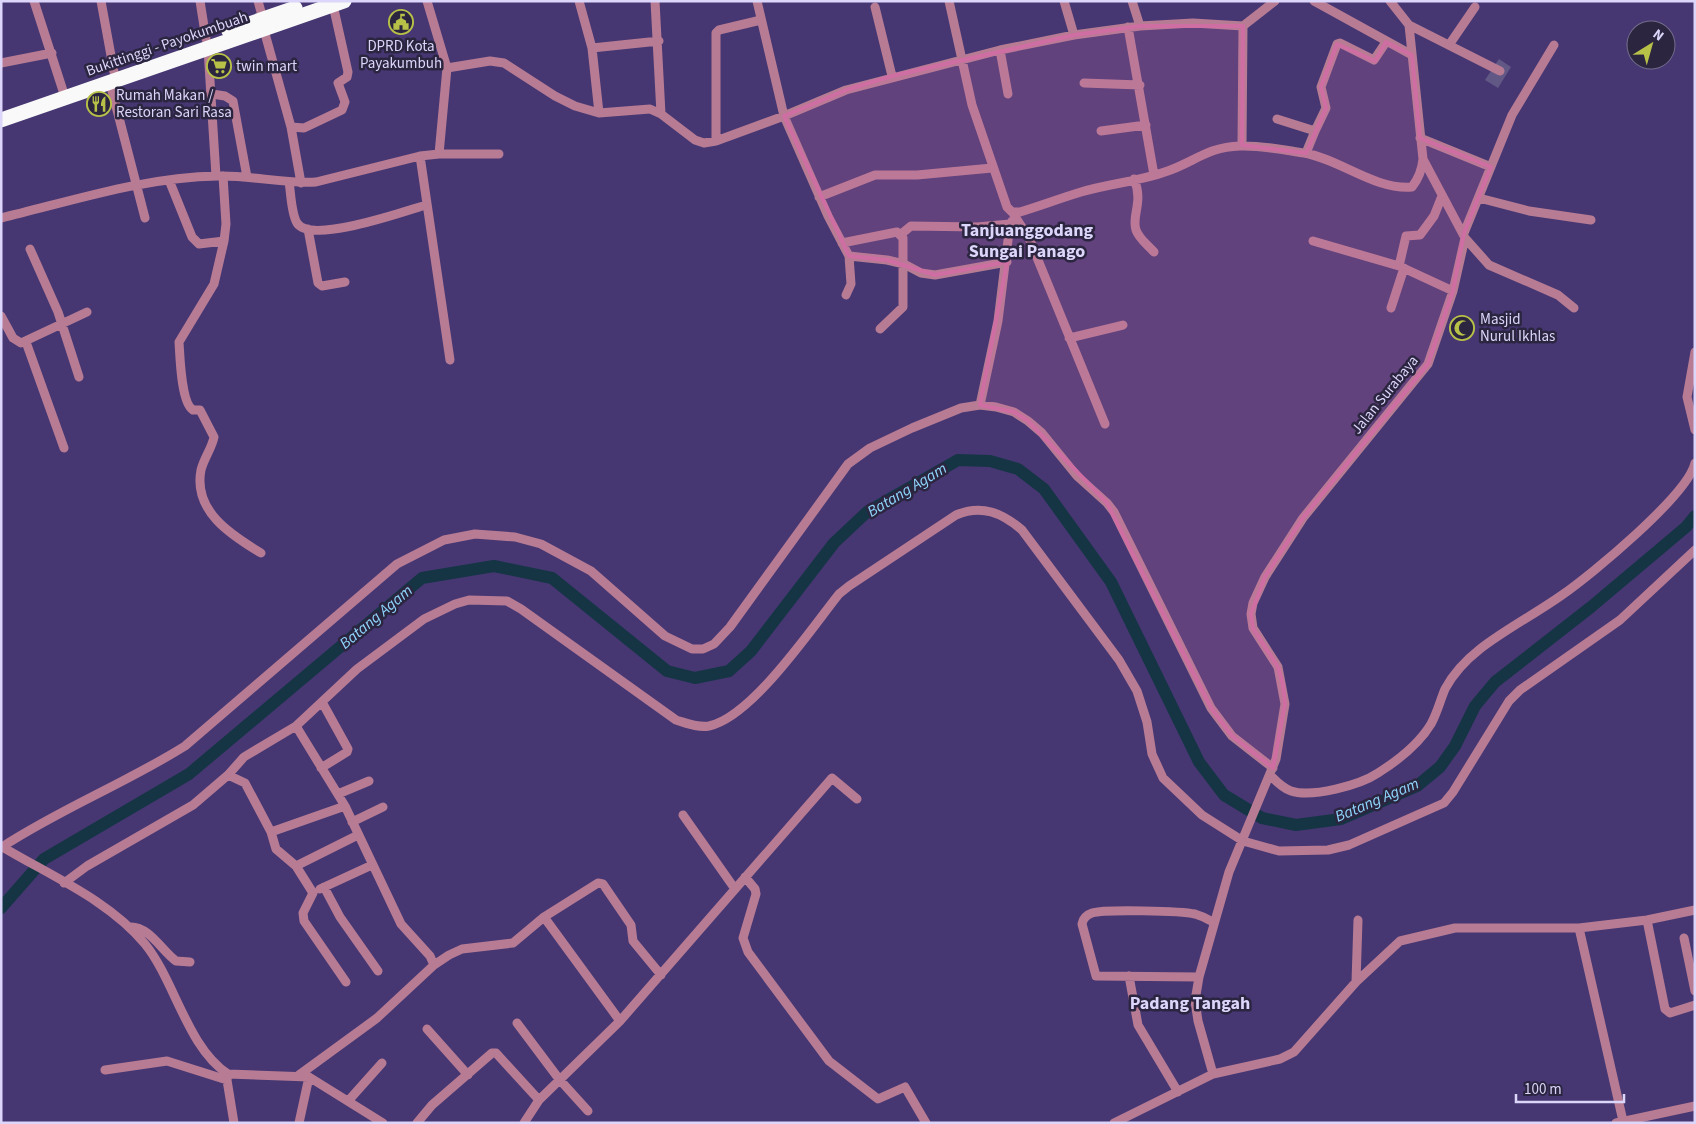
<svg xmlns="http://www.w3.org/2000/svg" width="1696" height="1124" font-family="'Source Sans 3',sans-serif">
	<rect width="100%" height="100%" fill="#463772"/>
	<!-- garden -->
	<path fill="#625886" d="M 1499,59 L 1511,67 L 1498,88 L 1485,80 Z"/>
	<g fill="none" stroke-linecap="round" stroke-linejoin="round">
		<!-- river -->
		<path stroke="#153545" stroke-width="12" d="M 1,908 L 44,859 L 189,774 L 422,578 L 494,566 L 552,578 L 667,671 L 695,678 L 729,671 L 751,651 L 834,543 L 867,512 L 958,460 L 990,461 L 1018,469 L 1044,489 L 1111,582 L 1199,762 L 1224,795 L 1262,818 L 1296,825 L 1341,819 L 1417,786 L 1440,767 L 1455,746 L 1475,706 L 1495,682 L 1591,607 L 1686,527 L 1695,516"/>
		<!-- minor -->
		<path stroke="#b77c94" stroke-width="9" d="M 34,1 L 65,97
			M 101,1 L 114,72
			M 200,1 L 206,39
			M 258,1 L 263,19
			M 427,1 L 447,68 L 490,61 L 504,63 L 555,96 L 575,106 L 599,113 L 650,109 L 661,114 L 695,140 L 704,143 L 716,141 L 784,116 L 846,90 L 1000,50 L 1074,35 L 1140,26 L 1193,23 L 1243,26 L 1275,1
			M 579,1 L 592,48 L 599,113
			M 655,1 L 661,114
			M 757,1 L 784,116 L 828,216 L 849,256 L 851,284 L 846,295
			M 949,1 L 972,105 L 1007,207 L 1012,212 L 1020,212 C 1040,206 1061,198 1081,192 C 1111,183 1144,181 1173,169 C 1198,159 1210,147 1240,146 C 1260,145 1284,150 1304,153 C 1340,159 1374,190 1412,187 C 1419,178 1422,170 1423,159
			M 1064,1 L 1074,35
			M 1132,1 L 1140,26
			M 1314,1 L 1412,55
			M 875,7 L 892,76
			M 1409,25 L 1500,71
			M 1128,27 L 1154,175
			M 264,30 L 291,127 L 301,183
			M 1449,45 L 1475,7
			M 592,48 L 659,41
			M 208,49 L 216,176
			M 1000,50 L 1008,94
			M 1,63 L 52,53
			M 110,83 L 145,218
			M 1084,83 L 1140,85
			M 212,94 L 225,96 L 233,101 L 247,177
			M 1277,119 L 1315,131 L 1306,153
			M 291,127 L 304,128 L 342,110 L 345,102 L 338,83 L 347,77 L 348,72 L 333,5
			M 1101,131 L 1146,125
			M 1315,131 L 1326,108 L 1321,87 L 1337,44 L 1340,43 L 1374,60 L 1386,42
			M 1420,138 L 1491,167
			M 716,141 L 716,33 L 719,30 L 761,20
			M 1242,145 L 1243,26
			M 439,154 L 499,154
			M 420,156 L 450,360
			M 1134,179 C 1144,202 1131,216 1136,230 C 1139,239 1148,245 1154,252
			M 169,180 L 192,237 L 199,244 L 224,241 L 226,224 L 223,176
			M 289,182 C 291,193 291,213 297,223 C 311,245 405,211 426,205
			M 819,197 L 875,175 L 917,175 L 992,168
			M 1479,198 L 1529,211 L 1591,220
			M 1014,215 L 1029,238 L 1105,424
			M 1,218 C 72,201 144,177 218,176 C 251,175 283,184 316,182 L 420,156 L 439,154 L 447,68
			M 308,229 L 318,283 L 322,286 L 345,282
			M 1464,233 L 1512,115 L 1554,45
			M 900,235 L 911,226 L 977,227 L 1010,224 L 1012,221
			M 1465,238 L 1489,265 L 1558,295 L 1574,308
			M 224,241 L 214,284 L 179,342 C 180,356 181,403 193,410 L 200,410 L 214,437 C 212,448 204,458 201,470 C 193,511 231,535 261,553
			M 1313,241 L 1399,266 L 1453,291
			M 842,243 L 897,232 L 903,238 L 903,307 L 880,329
			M 30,249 L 58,312 L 79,377
			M 849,256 L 887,260 L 904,264 L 921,273 L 935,275 L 1007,262
			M 1399,266 L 1406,236 L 1420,235 L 1434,216 L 1442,196
			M 1391,308 L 1404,268
			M 1,316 L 13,338 L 21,343 L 87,312
			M 1069,338 L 1123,325
			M 26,342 L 64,448
			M 1695,352 L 1687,397 L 1695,430
			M 980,405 L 998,321 L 1010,224
			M 296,726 L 345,806 L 401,924 L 430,956 L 434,965
			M 321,768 L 347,752 L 348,749 L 322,702
			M 1270,775 C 1276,781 1282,788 1291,791 C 1312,798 1360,785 1378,773 C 1397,761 1419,744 1431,724 C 1437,713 1440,701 1445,689 C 1453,674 1466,660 1480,649 C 1506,629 1535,614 1562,595 C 1591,575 1688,495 1695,463
			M 338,794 L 369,781
			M 345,806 L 271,832 L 245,783 L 228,775 L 244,757 L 296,726 L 357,669 L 424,619 L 455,604 L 469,600 L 507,601 L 521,609 L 676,720 C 686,723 698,728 709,726 C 752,717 811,629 839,594 L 849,586 L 956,515 C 982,504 1002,513 1022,530 L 1119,660 L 1137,691 L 1147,722 L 1152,754 L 1163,778 L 1202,815 L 1243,841 L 1279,851 L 1328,850 L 1349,845 L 1444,803 L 1453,792 L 1509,701 L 1520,690 L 1620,620 L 1695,550
			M 683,815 L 735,889
			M 352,822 L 383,807
			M 271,832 L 276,849 L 296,866 L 313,893 L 303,913 L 304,921 L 346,982
			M 1,846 C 49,875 109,900 145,944 C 175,981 187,1047 228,1074 L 309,1077 L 383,1123
			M 2,847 C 60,809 126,783 185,746 L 397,564 L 444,540 L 475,534 L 515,537 L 541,544 L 591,571 L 665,636 L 692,649 L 703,649 L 714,644 L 730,627 L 848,464 L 870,448 L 912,428 L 961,408 L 980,405 L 996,407 L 1014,412 L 1028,421 L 1042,433 L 1077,476 L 1107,503 L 1114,512 L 1211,708 L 1232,736 L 1273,768
			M 296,866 L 358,835
			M 745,877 L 755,889 L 756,894 L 743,938 L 748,952 L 829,1061 L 878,1099 L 905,1087 L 926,1123
			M 64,883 L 87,866 L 193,805 L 228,775
			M 324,887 L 340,917 L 378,971
			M 320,889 L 372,865
			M 544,917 L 620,1021
			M 1647,920 L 1665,1009 L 1670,1013 L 1695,1005
			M 130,927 C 149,926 162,951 176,961 L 190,962
			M 1579,928 L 1623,1121
			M 1684,938 L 1695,991
			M 1129,976 L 1138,1025 L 1178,1092
			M 1199,977 L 1096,976 L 1082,924 C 1083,918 1086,915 1092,913 C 1104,909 1182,911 1195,914 C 1202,916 1208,919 1213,922
			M 1356,982 L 1358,920
			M 517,1023 L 559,1079 L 588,1111
			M 427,1029 L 468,1075
			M 105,1070 L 167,1061 L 227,1080
			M 228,1074 L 227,1080 L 234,1123
			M 1213,1074 L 1198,1021 L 1195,1001 L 1199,977 L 1229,872 L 1276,759 L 1285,704 L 1278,667 L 1253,628 L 1251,614 L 1253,603 L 1265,577 L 1303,518 L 1428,364 L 1453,291 L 1465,238 L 1423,159 L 1409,25 L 1390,1
			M 299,1075 L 377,1018 L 434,965 L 449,955 L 462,949 L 513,943 L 544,917 L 598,883 L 603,884 L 631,925 L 633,941 L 661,975
			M 349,1100 L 382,1063
			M 299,1123 L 309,1077
			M 417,1123 L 432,1105 L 492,1053 L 496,1053 L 539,1100
			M 524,1123 L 539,1100 L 620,1021 L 832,778 L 857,799
			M 1114,1123 L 1213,1074 L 1280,1059 L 1294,1052 L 1356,982 L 1400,941 L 1455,928 L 1579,928 L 1647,920 L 1695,910
			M 1616,1123 L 1695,1106"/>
		<!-- highway -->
		<path stroke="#f9f9f9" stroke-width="15" d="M 229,31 L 295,8
			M 1,120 L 344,1"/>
	</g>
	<!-- marked area -->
	<path fill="#ce6ea3" fill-opacity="0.2" stroke="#ce6ea3" stroke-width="4" stroke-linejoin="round" d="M 1140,26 L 1243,26 L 1242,145 L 1306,153 L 1326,108 L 1321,87 L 1337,44 L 1375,61 L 1386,42 L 1412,55 L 1420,138 L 1491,167 L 1464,233 L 1453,291 L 1428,364 L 1303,518 L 1265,577 L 1251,614 L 1253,628 L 1278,667 L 1283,685 L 1285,704 L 1273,768 L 1232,736 L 1211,708 L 1107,503 L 1028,421 L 1014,412 L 980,405 L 1007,262 L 935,275 L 887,260 L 849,256 L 784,116 L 846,90 L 892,76 L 1074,35 Z"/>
	<!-- icons -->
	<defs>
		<symbol id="civic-ring" viewBox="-11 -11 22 22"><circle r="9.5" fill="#2b2540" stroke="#b8c147" stroke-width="1.5"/><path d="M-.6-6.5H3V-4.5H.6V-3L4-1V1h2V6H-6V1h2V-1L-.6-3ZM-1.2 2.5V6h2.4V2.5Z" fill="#b8c147"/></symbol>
		<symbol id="supermarket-ring" viewBox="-11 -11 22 22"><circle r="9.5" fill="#2b2540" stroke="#b8c147" stroke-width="1.5"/><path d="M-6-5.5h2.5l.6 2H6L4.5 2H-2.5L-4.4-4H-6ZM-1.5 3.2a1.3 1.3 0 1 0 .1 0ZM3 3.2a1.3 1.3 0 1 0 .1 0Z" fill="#b8c147"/></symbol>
		<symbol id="restaurant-ring" viewBox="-11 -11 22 22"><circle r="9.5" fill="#2b2540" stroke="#b8c147" stroke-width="1.5"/><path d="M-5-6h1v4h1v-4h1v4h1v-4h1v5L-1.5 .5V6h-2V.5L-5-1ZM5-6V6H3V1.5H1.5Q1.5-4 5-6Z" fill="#b8c147"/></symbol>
		<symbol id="mosque-ring" viewBox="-11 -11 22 22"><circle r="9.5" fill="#2b2540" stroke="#b8c147" stroke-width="1.5"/><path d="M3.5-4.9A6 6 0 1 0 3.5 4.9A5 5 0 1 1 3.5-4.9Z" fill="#b8c147"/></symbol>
	</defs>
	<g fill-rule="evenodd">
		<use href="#civic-ring" x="387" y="8" width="28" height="28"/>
		<use href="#supermarket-ring" x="205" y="52" width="28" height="28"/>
		<use href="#restaurant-ring" x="85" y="90" width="28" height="28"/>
		<use href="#mosque-ring" x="1448" y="314" width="28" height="28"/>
	</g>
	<g text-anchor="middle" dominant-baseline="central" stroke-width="5" stroke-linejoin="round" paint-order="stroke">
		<!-- street labels -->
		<g font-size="15" fill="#dcd6fa" stroke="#2b2540">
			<text transform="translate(167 44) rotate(-19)">Bukittinggi - Payokumbuah</text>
			<text transform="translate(1385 395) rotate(-51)">Jalan Surabaya</text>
		</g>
		<!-- poi labels -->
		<g font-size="15" fill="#dcd6fa" stroke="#2b2540" text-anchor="start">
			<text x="401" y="46" text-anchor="middle">DPRD Kota<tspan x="401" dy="17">Payakumbuh</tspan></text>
			<text x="236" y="66">twin mart</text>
			<text x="116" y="95">Rumah Makan /<tspan x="116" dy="17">Restoran Sari Rasa</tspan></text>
			<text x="1480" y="319">Masjid<tspan x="1480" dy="17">Nurul Ikhlas</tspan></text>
		</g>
		<!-- water labels -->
		<g font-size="16" font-style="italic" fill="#8fd6fc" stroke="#2b2540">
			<text transform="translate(907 490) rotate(-31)">Batang Agam</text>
			<text transform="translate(376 617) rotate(-40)">Batang Agam</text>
			<text transform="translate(1377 800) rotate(-23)">Batang Agam</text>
		</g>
		<!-- quarter labels -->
		<g font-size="18" font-weight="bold" fill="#dcd6fa" stroke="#2b2540">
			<text x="1027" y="230">Tanjuanggodang<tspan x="1027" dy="21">Sungai Panago</tspan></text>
			<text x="1190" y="1003">Padang Tangah</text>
		</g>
	</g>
	<!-- border -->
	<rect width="1696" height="1124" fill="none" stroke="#dcd6fa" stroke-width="5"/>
	<!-- north arrow -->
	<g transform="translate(1651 45) rotate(37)"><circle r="24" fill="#2b2540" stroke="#726c8a"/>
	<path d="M0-4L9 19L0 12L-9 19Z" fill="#b8c147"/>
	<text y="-8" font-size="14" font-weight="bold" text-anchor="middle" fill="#dcd6fa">N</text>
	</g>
	<!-- scale -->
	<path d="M1516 1094v8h108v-8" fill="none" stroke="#dcd6fa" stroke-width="2.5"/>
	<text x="1524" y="1094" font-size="15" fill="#dcd6fa" stroke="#2b2540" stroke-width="4" paint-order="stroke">100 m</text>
</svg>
